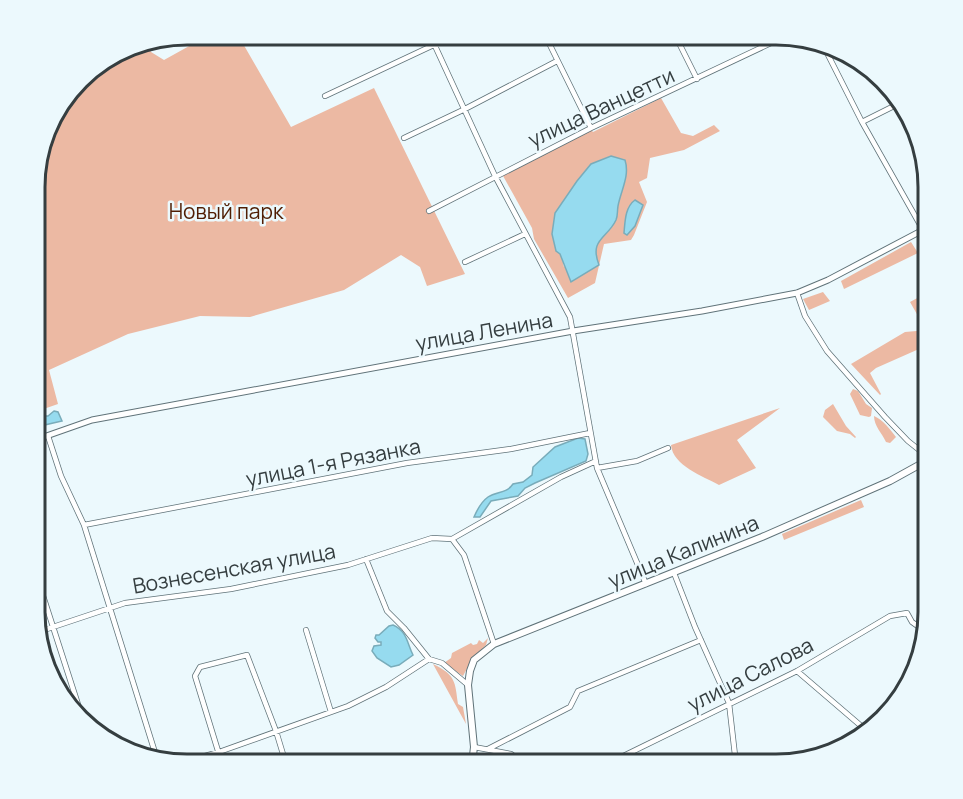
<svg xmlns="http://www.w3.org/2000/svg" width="963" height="799" font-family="Manrope,sans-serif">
	<rect width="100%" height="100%" fill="#ecf9fd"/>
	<!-- green -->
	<path fill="#ecb9a3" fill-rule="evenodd" d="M 209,35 L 238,35 L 291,127 L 374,88 L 465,274 L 427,286 L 420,267 L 401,255 L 344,290 L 250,317 L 200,316 L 128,334 L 49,370 L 58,404 L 35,412 L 36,167 L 55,111 L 87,72 L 138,43 L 146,41 L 151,52 L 164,60 Z
		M 661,98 L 681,133 L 693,136 L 714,125 L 720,131 L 684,150 L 650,158 L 647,178 L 639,182 L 647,202 L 634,235 L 631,240 L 604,244 L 595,283 L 568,298 L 534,239 L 532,228 L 502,174 L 591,130 L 593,132 ZM 611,156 L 626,177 C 624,186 620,195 618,205 C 616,213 618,219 612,227 C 603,240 594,237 596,258 L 564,267 L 554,223 L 555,213 L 577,181 L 591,164 Z
		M 911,242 L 918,253 L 844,289 L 841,281 Z
		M 823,292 L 830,301 L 809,310 L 803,299 Z
		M 921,296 L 928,310 L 928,319 L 922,323 L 910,302 Z
		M 928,330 L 928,345 L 876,368 L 870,373 L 881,394 L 880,395 L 851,364 L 905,332 Z
		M 853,389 L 858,391 L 866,404 L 872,408 L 871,416 L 869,417 L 860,415 L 850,394 Z
		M 833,404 L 846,426 L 856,437 L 855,438 L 850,434 L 837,431 L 823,417 L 825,410 Z
		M 780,408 L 737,440 L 756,468 L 719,485 C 703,476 673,466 671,445 Z
		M 874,416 C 883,420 890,429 896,437 L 890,443 L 886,442 C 882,433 874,426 874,416 Z
		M 861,500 L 864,507 L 784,540 L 782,534 Z
		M 488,638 L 486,645 L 471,661 L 463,676 L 444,663 L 451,658 L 452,653 L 471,643 L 473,645 L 477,644 L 479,640 L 483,643 Z
		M 433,664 C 456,675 455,682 458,704 L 463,707 L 466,724 Z"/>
	<!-- water -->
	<path fill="#96dbef" stroke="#79acba" stroke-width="1.5" d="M 611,156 L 625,160 C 630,176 621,190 618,206 C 617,212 618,215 616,220 C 607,239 589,239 599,265 L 571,282 L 560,254 L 556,251 L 552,234 L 555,213 L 577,181 L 591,164 Z
		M 635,200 L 643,205 L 635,226 L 627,235 L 624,233 C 625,222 625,207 635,200 Z
		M 54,411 L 58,412 L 62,421 L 40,426 L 37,418 L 39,416 L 48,416 Z
		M 578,438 L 585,439 L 588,454 L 586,461 L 535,483 L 525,488 L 518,496 L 491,501 L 480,517 L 474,517 C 477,510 481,502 488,497 C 497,491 506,494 513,484 L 523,482 L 532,475 L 533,467 L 555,447 Z
		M 393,625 C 407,631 407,643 413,655 L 399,665 L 391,667 L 377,658 L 372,651 L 374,646 L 381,645 L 381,642 L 378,642 L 375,638 L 376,635 L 379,635 L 389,626 Z"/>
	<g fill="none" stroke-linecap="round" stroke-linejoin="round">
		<defs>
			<path id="minor" d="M 430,35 L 495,176 L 570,317 L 597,468 L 646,584
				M 545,35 L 591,128
				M 675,35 L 697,79
				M 822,43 L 862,122 L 923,230
				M 325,96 L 455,35
				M 862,122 L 900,103
				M 404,138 L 463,110 L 557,61
				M 429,211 L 591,128 L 788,35
				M 465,262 L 525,234
				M 797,293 L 805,316 L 827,351 L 885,417 L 908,441 L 928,457
				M 48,436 L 61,476 L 84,525 L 157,759
				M 597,468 L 637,461 L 668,448
				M 84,525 L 407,463 L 511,449 L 590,433
				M 452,539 L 464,555 L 494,644
				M 366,559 L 387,611 L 404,628 L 429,659
				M 35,571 L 84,723
				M 674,573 L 695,627 L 729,703 L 736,764
				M 306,630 L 331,712
				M 38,632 L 125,603 L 231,589 L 348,565 L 432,538 L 452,539 L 561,477 L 596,461
				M 797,671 L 867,731
				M 474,747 L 511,754 L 524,764
				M 488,749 L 570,707 L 578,691 L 701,640
				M 177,764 L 219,752 L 348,706 L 386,687 L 429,659 L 442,663 L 468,685
				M 222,764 L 195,676 L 200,667 L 247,655 L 276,731 L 286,764
				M 607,764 L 797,671 L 890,616 L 907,613 L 912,622 L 926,632"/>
			<path id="tertiary" d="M 35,440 L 92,420 L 573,331 L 702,311 L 797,293 L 828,280 L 923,230"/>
			<path id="secondary" d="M 928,240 L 923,230 L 928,227
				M 472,764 L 474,747 L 468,685 L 470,671 L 474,660 L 494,644 L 762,537 L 890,481 L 928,460"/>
		</defs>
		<!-- minor casing -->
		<use href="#minor" stroke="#607379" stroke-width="6"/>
		<!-- tertiary casing -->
		<use href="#tertiary" stroke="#607379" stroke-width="7"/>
		<!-- secondary casing -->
		<use href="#secondary" stroke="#607379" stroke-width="8"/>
		<!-- minor -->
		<use href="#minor" stroke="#fff" stroke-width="4.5"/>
		<!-- tertiary -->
		<use href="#tertiary" stroke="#fff" stroke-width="5"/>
		<!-- secondary -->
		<use href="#secondary" stroke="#fff" stroke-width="6"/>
	</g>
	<g text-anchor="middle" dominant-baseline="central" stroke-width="5" stroke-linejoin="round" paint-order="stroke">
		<!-- street labels -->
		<g font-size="21" fill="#353e40" stroke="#ecf9fd">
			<text transform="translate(601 107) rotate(-25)">улица Ванцетти</text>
			<text transform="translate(484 331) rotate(-10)">улица Ленина</text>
			<text transform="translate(333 462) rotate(-11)">улица 1-я Рязанка</text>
			<text transform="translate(683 551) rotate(-22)">улица Калинина</text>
			<text transform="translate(234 568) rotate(-10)">Вознесенская улица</text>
			<text transform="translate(750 674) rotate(-27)">улица Салова</text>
		</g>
		<!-- park labels -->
		<g font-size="21" fill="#501e04" stroke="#ecf9fd">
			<text x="226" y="211">Новый парк</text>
		</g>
	</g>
	<!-- crop -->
	<path d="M0 0H963V799H0ZM187 45H776A142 142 0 0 1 918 187V612A142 142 0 0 1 776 754H187A142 142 0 0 1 45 612V187A142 142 0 0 1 187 45Z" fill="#ecf9fd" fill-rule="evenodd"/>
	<path fill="none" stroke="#353e40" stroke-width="3" d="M187 45H776A142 142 0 0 1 918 187V612A142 142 0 0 1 776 754H187A142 142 0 0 1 45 612V187A142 142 0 0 1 187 45Z"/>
</svg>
